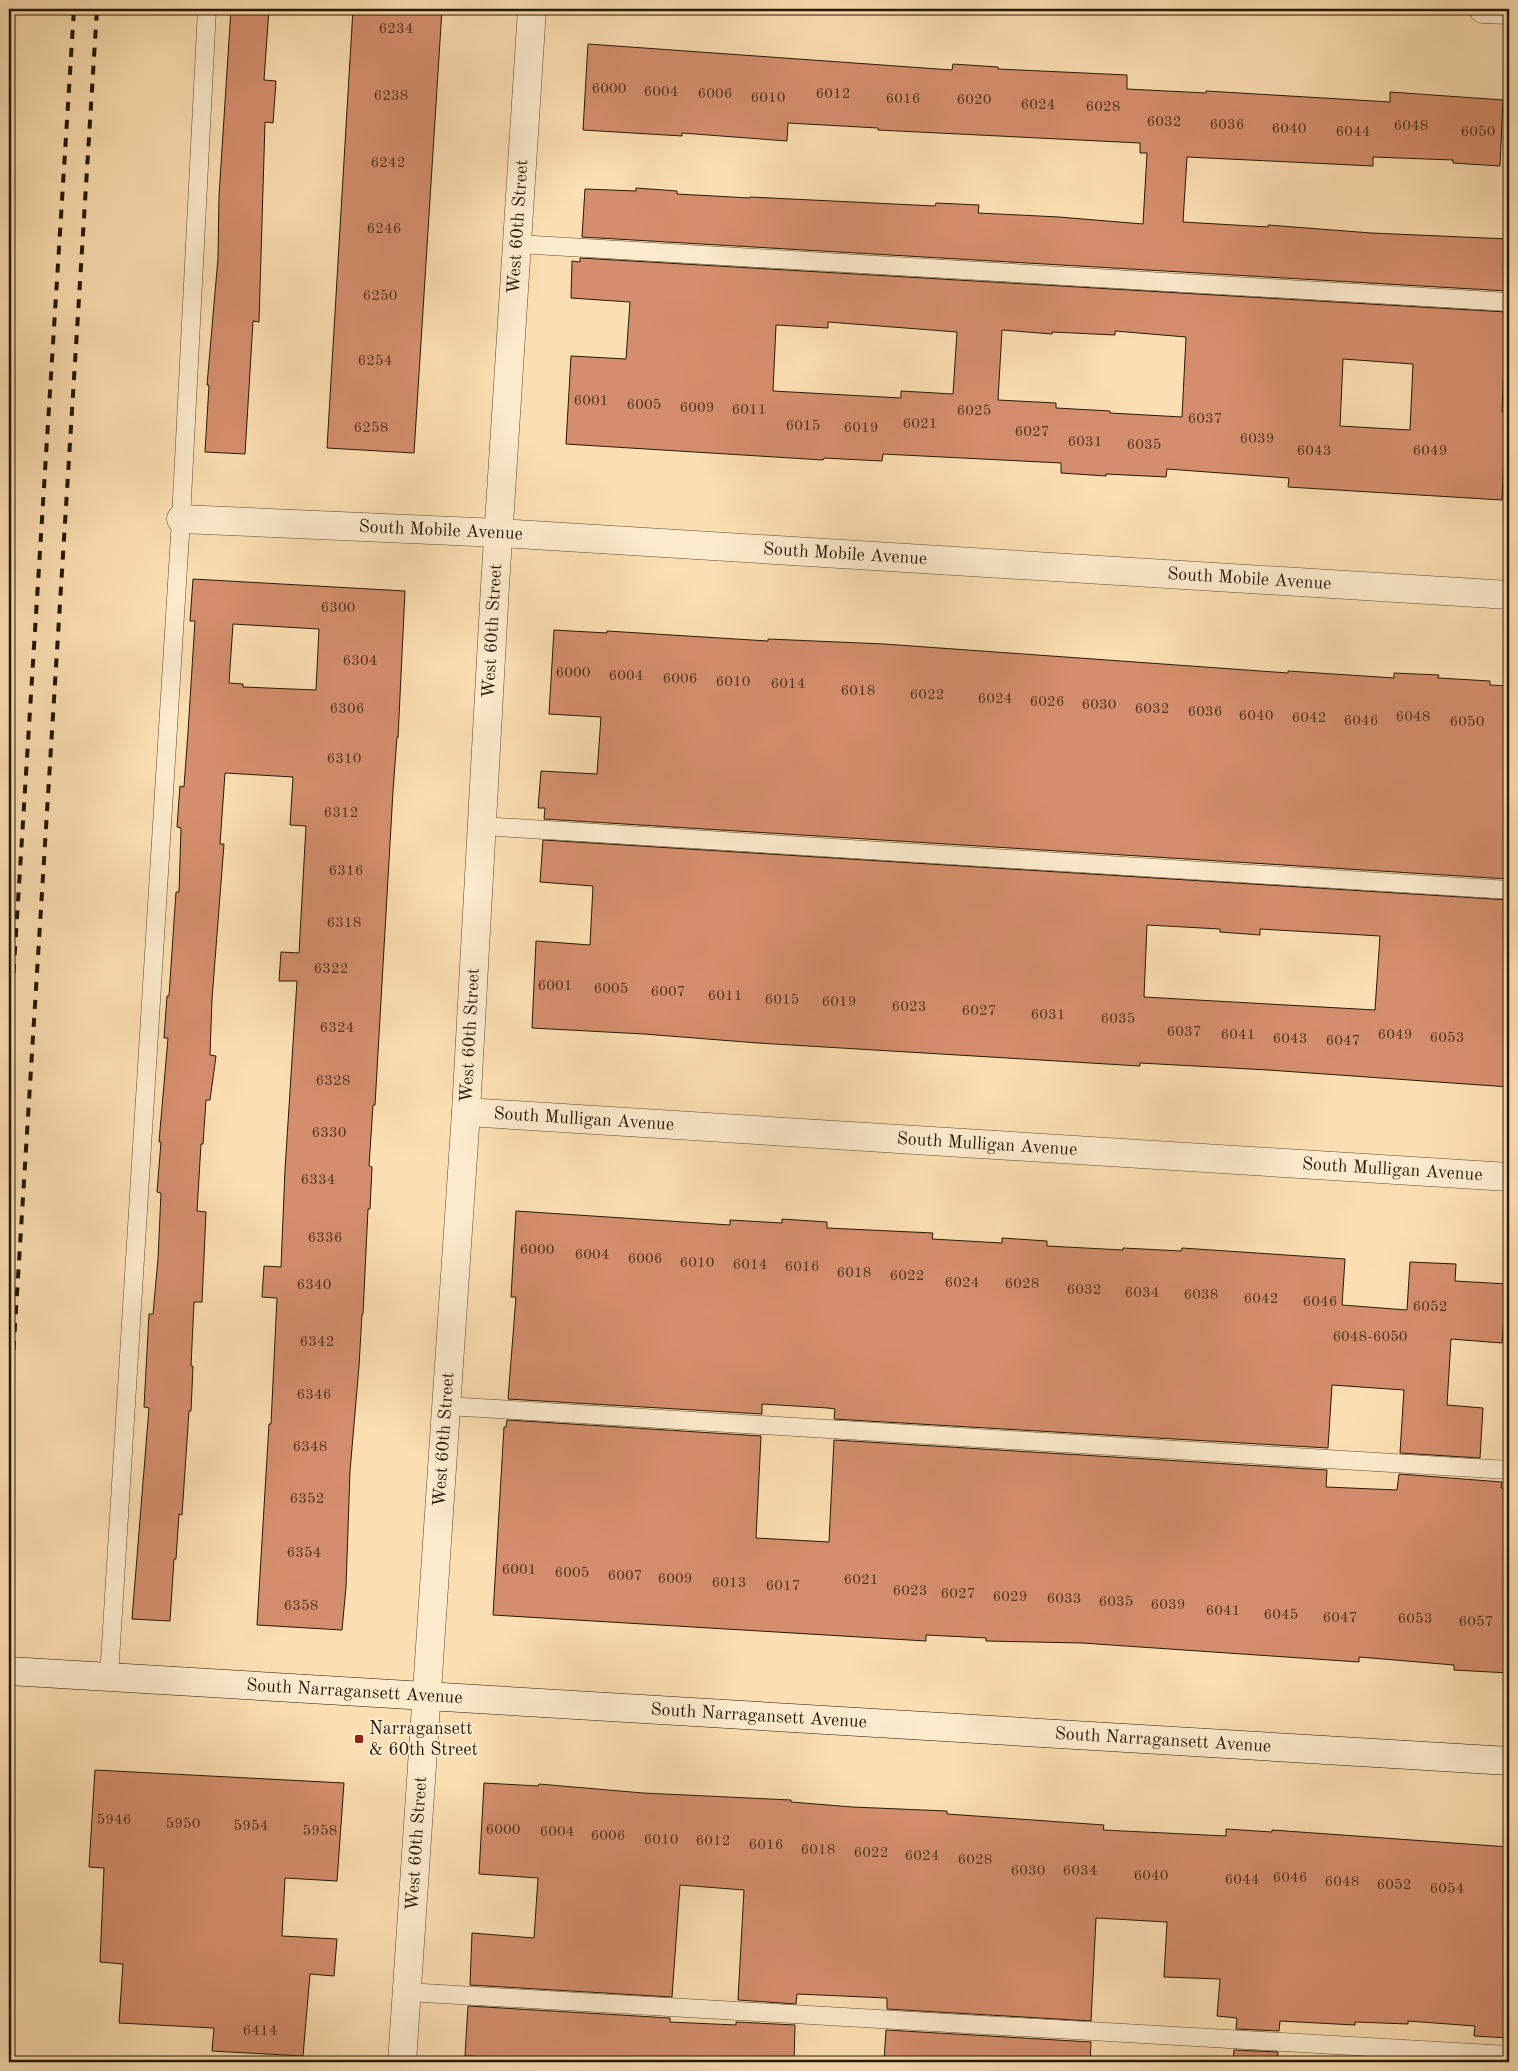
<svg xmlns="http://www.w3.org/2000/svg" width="1518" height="2071" font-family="'Old Standard TT',serif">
	<rect width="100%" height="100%" fill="#fbdeb1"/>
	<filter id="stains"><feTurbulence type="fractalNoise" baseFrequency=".004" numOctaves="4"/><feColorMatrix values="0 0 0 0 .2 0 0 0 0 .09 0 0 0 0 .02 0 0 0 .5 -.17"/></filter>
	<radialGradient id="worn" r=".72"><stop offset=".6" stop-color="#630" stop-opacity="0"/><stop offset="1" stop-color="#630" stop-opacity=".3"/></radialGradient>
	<!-- building -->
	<path fill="#d58e6d" stroke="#261806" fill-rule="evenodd" d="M 231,9 L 269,9 L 264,80 L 276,81 L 273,123 L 265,122 L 259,322 L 253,321 L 245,454 L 205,452 L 209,385 L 207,385 L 218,258 L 219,196 Z
		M 353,9 L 442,9 L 414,453 L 327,448 Z
		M 588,44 L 952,70 L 953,64 L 998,67 L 998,69 L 1127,75 L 1127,89 L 1206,93 L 1206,91 L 1390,102 L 1390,92 L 1503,100 L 1500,166 L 1453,163 L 1453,160 L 1373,157 L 1373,166 L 1187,157 L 1183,222 L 1268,227 L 1268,225 L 1371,233 L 1509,239 L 1507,291 L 582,237 L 585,189 L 636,191 L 636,188 L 677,191 L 677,194 L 750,198 L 750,197 L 935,206 L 936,203 L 979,205 L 978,213 L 1059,217 L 1143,224 L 1147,153 L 1140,153 L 1140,143 L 878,130 L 878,128 L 788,123 L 787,141 L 682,133 L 682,136 L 583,130 Z
		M 580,258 L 1506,312 L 1502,412 L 1506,413 L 1502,500 L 1288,487 L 1289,478 L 1167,469 L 1166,477 L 1106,474 L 1106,476 L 1061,473 L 1061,463 L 883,454 L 882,461 L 824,458 L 823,460 L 566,444 L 571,356 L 626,359 L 630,302 L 571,298 L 572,261 L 580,262 ZM 828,322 L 957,332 L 953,394 L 901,391 L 901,398 L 773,391 L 776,325 L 828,328 ZM 1002,330 L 1052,334 L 1052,332 L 1115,335 L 1115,331 L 1186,337 L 1182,417 L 1110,413 L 1110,411 L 1056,408 L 1056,403 L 998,400 ZM 1343,359 L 1413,364 L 1410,430 L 1340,426 Z
		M 193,579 L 405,591 L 398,738 L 397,737 L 393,791 L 375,1105 L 373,1105 L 369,1166 L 372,1167 L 370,1209 L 368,1209 L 363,1314 L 362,1314 L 359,1366 L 350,1471 L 346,1587 L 342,1630 L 257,1625 L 269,1424 L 271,1424 L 277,1298 L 262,1297 L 264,1266 L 281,1267 L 285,1170 L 297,981 L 279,981 L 281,952 L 299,953 L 306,826 L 290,825 L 293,777 L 225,773 L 220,844 L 224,844 L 212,999 L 210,1055 L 216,1056 L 210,1100 L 206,1100 L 203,1144 L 201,1144 L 197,1211 L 206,1212 L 202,1302 L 194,1302 L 191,1366 L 193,1366 L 191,1411 L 189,1411 L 182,1515 L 179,1514 L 176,1559 L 174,1559 L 170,1621 L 132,1619 L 149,1408 L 144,1407 L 149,1314 L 153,1314 L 158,1259 L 161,1193 L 157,1192 L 161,1142 L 159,1142 L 168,1038 L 164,1038 L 167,996 L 169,996 L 176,892 L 179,892 L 181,828 L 177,827 L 180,786 L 184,787 L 188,732 L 195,621 L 190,621 ZM 233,624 L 319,629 L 316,690 L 243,687 L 243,684 L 229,683 Z
		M 554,630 L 607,633 L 607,631 L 768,641 L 768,639 L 884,644 L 1288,673 L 1288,671 L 1394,678 L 1394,673 L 1439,675 L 1438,678 L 1490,681 L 1490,685 L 1509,686 L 1509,879 L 544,819 L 545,808 L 538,808 L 541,771 L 597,774 L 601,717 L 549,714 Z
		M 543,840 L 1509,900 L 1509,1087 L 1268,1070 L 1140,1063 L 1140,1066 L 758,1043 L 644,1034 L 532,1028 L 536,941 L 590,945 L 593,886 L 540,882 ZM 1147,925 L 1220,929 L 1220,932 L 1260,935 L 1260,929 L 1380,936 L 1375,1010 L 1144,997 Z
		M 516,1211 L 730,1225 L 730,1220 L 782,1223 L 782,1219 L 827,1222 L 827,1228 L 933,1233 L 932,1239 L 1002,1243 L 1002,1238 L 1047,1241 L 1047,1246 L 1123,1250 L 1123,1248 L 1181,1251 L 1182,1248 L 1345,1259 L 1342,1305 L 1407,1310 L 1410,1262 L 1456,1264 L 1455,1281 L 1507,1284 L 1502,1343 L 1451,1339 L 1447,1405 L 1483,1408 L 1480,1458 L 1400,1453 L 1404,1390 L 1332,1385 L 1328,1448 L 834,1419 L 835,1409 L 828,1408 L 762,1404 L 762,1414 L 508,1399 L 516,1297 L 511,1297 Z
		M 507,1420 L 761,1436 L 756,1538 L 829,1542 L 834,1440 L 1327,1470 L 1326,1487 L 1397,1490 L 1399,1474 L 1502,1482 L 1501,1488 L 1509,1488 L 1509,1673 L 1454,1670 L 1454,1665 L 1359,1657 L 1359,1662 L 1082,1643 L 986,1641 L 986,1638 L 926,1635 L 926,1641 L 493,1615 L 504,1427 L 506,1427 Z
		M 95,1770 L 344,1783 L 337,1881 L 285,1878 L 282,1936 L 337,1939 L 334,1976 L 310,1974 L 303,2056 L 212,2051 L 214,2028 L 119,2023 L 123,1964 L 100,1962 L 104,1868 L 89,1867 Z
		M 484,1783 L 538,1786 L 539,1784 L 643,1793 L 791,1800 L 791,1802 L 852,1807 L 947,1811 L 947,1814 L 1104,1825 L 1103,1830 L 1226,1836 L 1226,1829 L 1272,1832 L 1272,1830 L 1509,1847 L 1509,2038 L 1474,2036 L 1475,2026 L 1408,2021 L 1408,2024 L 1355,2022 L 1355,2025 L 1280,2021 L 1279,2031 L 1236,2029 L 1237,2018 L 1217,2016 L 1220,1979 L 1164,1977 L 1167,1922 L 1096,1918 L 1091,2021 L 887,2009 L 887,1998 L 797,1994 L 796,2004 L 738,2000 L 744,1890 L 680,1885 L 672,1997 L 470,1985 L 472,1933 L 534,1938 L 538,1878 L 479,1874 Z
		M 468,2006 L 670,2018 L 670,2022 L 736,2025 L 736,2022 L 795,2025 L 794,2062 L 698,2062 L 650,2059 L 650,2062 L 608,2062 L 608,2060 L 465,2056 Z
		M 886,2030 L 1091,2042 L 1090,2062 L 884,2062 Z
		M 1234,2050 L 1278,2052 L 1277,2062 L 1233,2062 Z"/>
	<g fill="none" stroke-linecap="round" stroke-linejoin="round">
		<defs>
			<path id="lane" d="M 517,244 L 1509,302
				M 482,826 L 1509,890
				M 446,1406 L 1509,1470
				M 109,1677 L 181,519 L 207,9
				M 406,1992 L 1509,2055"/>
			<g id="street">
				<path d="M 1483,9 L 1509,10"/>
				<path id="s1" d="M 181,519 L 499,533 L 1509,595"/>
				<path id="s2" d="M 466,1112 L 1509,1177"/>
				<path id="s3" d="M 402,2062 L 466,1112 L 495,586 L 532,9"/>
			</g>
			<g id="secondary">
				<path id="s4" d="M 9,1671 L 1509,1761"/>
			</g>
		</defs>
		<!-- lane casing -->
		<use href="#lane" stroke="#5b4a31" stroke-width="19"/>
		<!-- street casing -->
		<use href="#street" stroke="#5b4a31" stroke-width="29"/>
		<!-- secondary casing -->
		<use href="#secondary" stroke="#261806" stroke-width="29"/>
		<!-- lane -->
		<use href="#lane" stroke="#fceacc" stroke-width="18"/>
		<!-- street -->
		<use href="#street" stroke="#fceacc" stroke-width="28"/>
		<!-- secondary -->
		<use href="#secondary" stroke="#fceacc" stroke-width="28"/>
		<!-- rail -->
		<path stroke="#261806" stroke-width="4" stroke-dasharray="9 9" stroke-linecap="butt" d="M 9,1045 L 74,9
			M 9,1422 L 97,9"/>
	</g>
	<!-- markers -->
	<rect fill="#8f2418" stroke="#fceacc" stroke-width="2" x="354" y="1734" width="10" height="10" rx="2.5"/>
	<g text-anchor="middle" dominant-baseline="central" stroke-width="4" stroke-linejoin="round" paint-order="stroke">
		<!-- number labels -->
		<g font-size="15" fill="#523620">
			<text x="396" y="29">6234</text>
			<text x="609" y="89">6000</text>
			<text x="661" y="92">6004</text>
			<text x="715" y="94">6006</text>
			<text x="833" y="94">6012</text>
			<text x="391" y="96">6238</text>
			<text x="768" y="98">6010</text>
			<text x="903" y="99">6016</text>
			<text x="974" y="100">6020</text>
			<text x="1038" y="105">6024</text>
			<text x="1103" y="107">6028</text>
			<text x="1164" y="122">6032</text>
			<text x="1227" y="125">6036</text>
			<text x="1411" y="126">6048</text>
			<text x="1289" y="129">6040</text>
			<text x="1353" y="132">6044</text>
			<text x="1478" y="132">6050</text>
			<text x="388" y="163">6242</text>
			<text x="384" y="229">6246</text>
			<text x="380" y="296">6250</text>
			<text x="375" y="361">6254</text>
			<text x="591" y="401">6001</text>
			<text x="644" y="405">6005</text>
			<text x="697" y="408">6009</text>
			<text x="749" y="410">6011</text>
			<text x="974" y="411">6025</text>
			<text x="1205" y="419">6037</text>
			<text x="920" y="424">6021</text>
			<text x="803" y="426">6015</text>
			<text x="371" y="428">6258</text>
			<text x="861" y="428">6019</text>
			<text x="1032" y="432">6027</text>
			<text x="1257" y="439">6039</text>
			<text x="1085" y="442">6031</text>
			<text x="1144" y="445">6035</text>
			<text x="1314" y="451">6043</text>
			<text x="1430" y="451">6049</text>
			<text x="338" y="608">6300</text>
			<text x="360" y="661">6304</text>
			<text x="573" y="673">6000</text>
			<text x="626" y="676">6004</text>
			<text x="680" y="679">6006</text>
			<text x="733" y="682">6010</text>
			<text x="788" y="684">6014</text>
			<text x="858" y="691">6018</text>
			<text x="927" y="695">6022</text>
			<text x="995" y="699">6024</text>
			<text x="1047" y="702">6026</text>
			<text x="1099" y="705">6030</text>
			<text x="347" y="709">6306</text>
			<text x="1152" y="709">6032</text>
			<text x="1205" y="712">6036</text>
			<text x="1256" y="716">6040</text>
			<text x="1413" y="717">6048</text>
			<text x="1309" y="718">6042</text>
			<text x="1361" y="721">6046</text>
			<text x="1467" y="722">6050</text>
			<text x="344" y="759">6310</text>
			<text x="341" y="813">6312</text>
			<text x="346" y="871">6316</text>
			<text x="344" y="923">6318</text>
			<text x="331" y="969">6322</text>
			<text x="555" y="986">6001</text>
			<text x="611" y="989">6005</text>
			<text x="668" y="992">6007</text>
			<text x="725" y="996">6011</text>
			<text x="782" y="1000">6015</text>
			<text x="839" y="1002">6019</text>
			<text x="909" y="1007">6023</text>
			<text x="979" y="1011">6027</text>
			<text x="1048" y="1015">6031</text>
			<text x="1118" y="1019">6035</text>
			<text x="337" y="1028">6324</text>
			<text x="1184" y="1032">6037</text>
			<text x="1238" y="1035">6041</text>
			<text x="1395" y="1035">6049</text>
			<text x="1447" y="1038">6053</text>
			<text x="1290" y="1039">6043</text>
			<text x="1343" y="1041">6047</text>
			<text x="333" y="1081">6328</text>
			<text x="329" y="1133">6330</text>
			<text x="318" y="1180">6334</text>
			<text x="325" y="1238">6336</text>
			<text x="537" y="1250">6000</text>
			<text x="592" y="1255">6004</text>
			<text x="645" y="1259">6006</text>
			<text x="697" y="1263">6010</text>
			<text x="750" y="1265">6014</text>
			<text x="802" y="1267">6016</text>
			<text x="854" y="1273">6018</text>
			<text x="907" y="1276">6022</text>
			<text x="962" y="1283">6024</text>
			<text x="1022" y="1284">6028</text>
			<text x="314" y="1285">6340</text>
			<text x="1084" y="1290">6032</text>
			<text x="1142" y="1293">6034</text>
			<text x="1201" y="1295">6038</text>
			<text x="1261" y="1299">6042</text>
			<text x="1320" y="1302">6046</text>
			<text x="1430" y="1307">6052</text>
			<text x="1370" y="1337">6048-6050</text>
			<text x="317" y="1342">6342</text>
			<text x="314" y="1395">6346</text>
			<text x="310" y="1447">6348</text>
			<text x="307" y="1499">6352</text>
			<text x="304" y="1553">6354</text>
			<text x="519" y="1570">6001</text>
			<text x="572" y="1573">6005</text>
			<text x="625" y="1576">6007</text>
			<text x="675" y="1579">6009</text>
			<text x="861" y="1580">6021</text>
			<text x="729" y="1583">6013</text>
			<text x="783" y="1586">6017</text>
			<text x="910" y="1591">6023</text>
			<text x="958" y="1594">6027</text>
			<text x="1010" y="1597">6029</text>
			<text x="1064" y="1599">6033</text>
			<text x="1116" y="1602">6035</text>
			<text x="1168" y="1605">6039</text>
			<text x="301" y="1606">6358</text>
			<text x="1223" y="1611">6041</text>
			<text x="1281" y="1615">6045</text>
			<text x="1340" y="1618">6047</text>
			<text x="1415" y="1619">6053</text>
			<text x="1476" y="1622">6057</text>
			<text x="114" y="1820">5946</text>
			<text x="183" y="1824">5950</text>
			<text x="251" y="1826">5954</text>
			<text x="503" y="1830">6000</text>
			<text x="320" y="1831">5958</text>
			<text x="557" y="1832">6004</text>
			<text x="608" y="1836">6006</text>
			<text x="661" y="1840">6010</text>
			<text x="713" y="1841">6012</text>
			<text x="766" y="1845">6016</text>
			<text x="818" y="1850">6018</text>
			<text x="871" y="1853">6022</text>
			<text x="922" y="1856">6024</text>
			<text x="975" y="1860">6028</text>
			<text x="1028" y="1871">6030</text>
			<text x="1080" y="1871">6034</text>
			<text x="1151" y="1876">6040</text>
			<text x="1290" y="1878">6046</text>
			<text x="1242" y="1880">6044</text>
			<text x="1342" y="1882">6048</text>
			<text x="1394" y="1885">6052</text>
			<text x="1447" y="1889">6054</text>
			<text x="260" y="2031">6414</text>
		</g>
		<!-- street labels -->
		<g font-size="18" fill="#261806" stroke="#fceacc">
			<text stroke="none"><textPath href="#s3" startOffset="1839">West 60th Street</textPath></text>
			<text stroke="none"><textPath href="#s1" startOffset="260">South Mobile Avenue</textPath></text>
			<text stroke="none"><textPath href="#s1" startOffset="665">South Mobile Avenue</textPath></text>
			<text stroke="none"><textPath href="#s1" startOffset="1070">South Mobile Avenue</textPath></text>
			<text stroke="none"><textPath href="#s3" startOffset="1434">West 60th Street</textPath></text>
			<text stroke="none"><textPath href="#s3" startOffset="1029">West 60th Street</textPath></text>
			<text stroke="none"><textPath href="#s2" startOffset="118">South Mulligan Avenue</textPath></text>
			<text stroke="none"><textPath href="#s2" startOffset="522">South Mulligan Avenue</textPath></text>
			<text stroke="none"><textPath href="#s2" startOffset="928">South Mulligan Avenue</textPath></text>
			<text stroke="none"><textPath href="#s3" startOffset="624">West 60th Street</textPath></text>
			<text stroke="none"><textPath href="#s4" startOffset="346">South Narragansett Avenue</textPath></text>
			<text stroke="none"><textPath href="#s4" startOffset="751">South Narragansett Avenue</textPath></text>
			<text stroke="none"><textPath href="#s4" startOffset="1156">South Narragansett Avenue</textPath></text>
			<text stroke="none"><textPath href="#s3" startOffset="219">West 60th Street</textPath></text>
		</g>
		<!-- poi labels -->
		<g font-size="18" fill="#261806" stroke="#fceacc" text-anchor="start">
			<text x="369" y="1729">Narragansett<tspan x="369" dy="21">&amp; 60th Street</tspan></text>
		</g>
	</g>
	<!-- margin -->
	<rect width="1518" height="2071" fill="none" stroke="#fbdeb1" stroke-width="30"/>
	<rect x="10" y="10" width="1498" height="2051" fill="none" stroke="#261806" stroke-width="2.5"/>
	<rect x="15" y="15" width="1488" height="2041" fill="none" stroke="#261806"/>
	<rect width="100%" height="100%" filter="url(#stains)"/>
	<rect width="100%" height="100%" fill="url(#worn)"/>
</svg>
